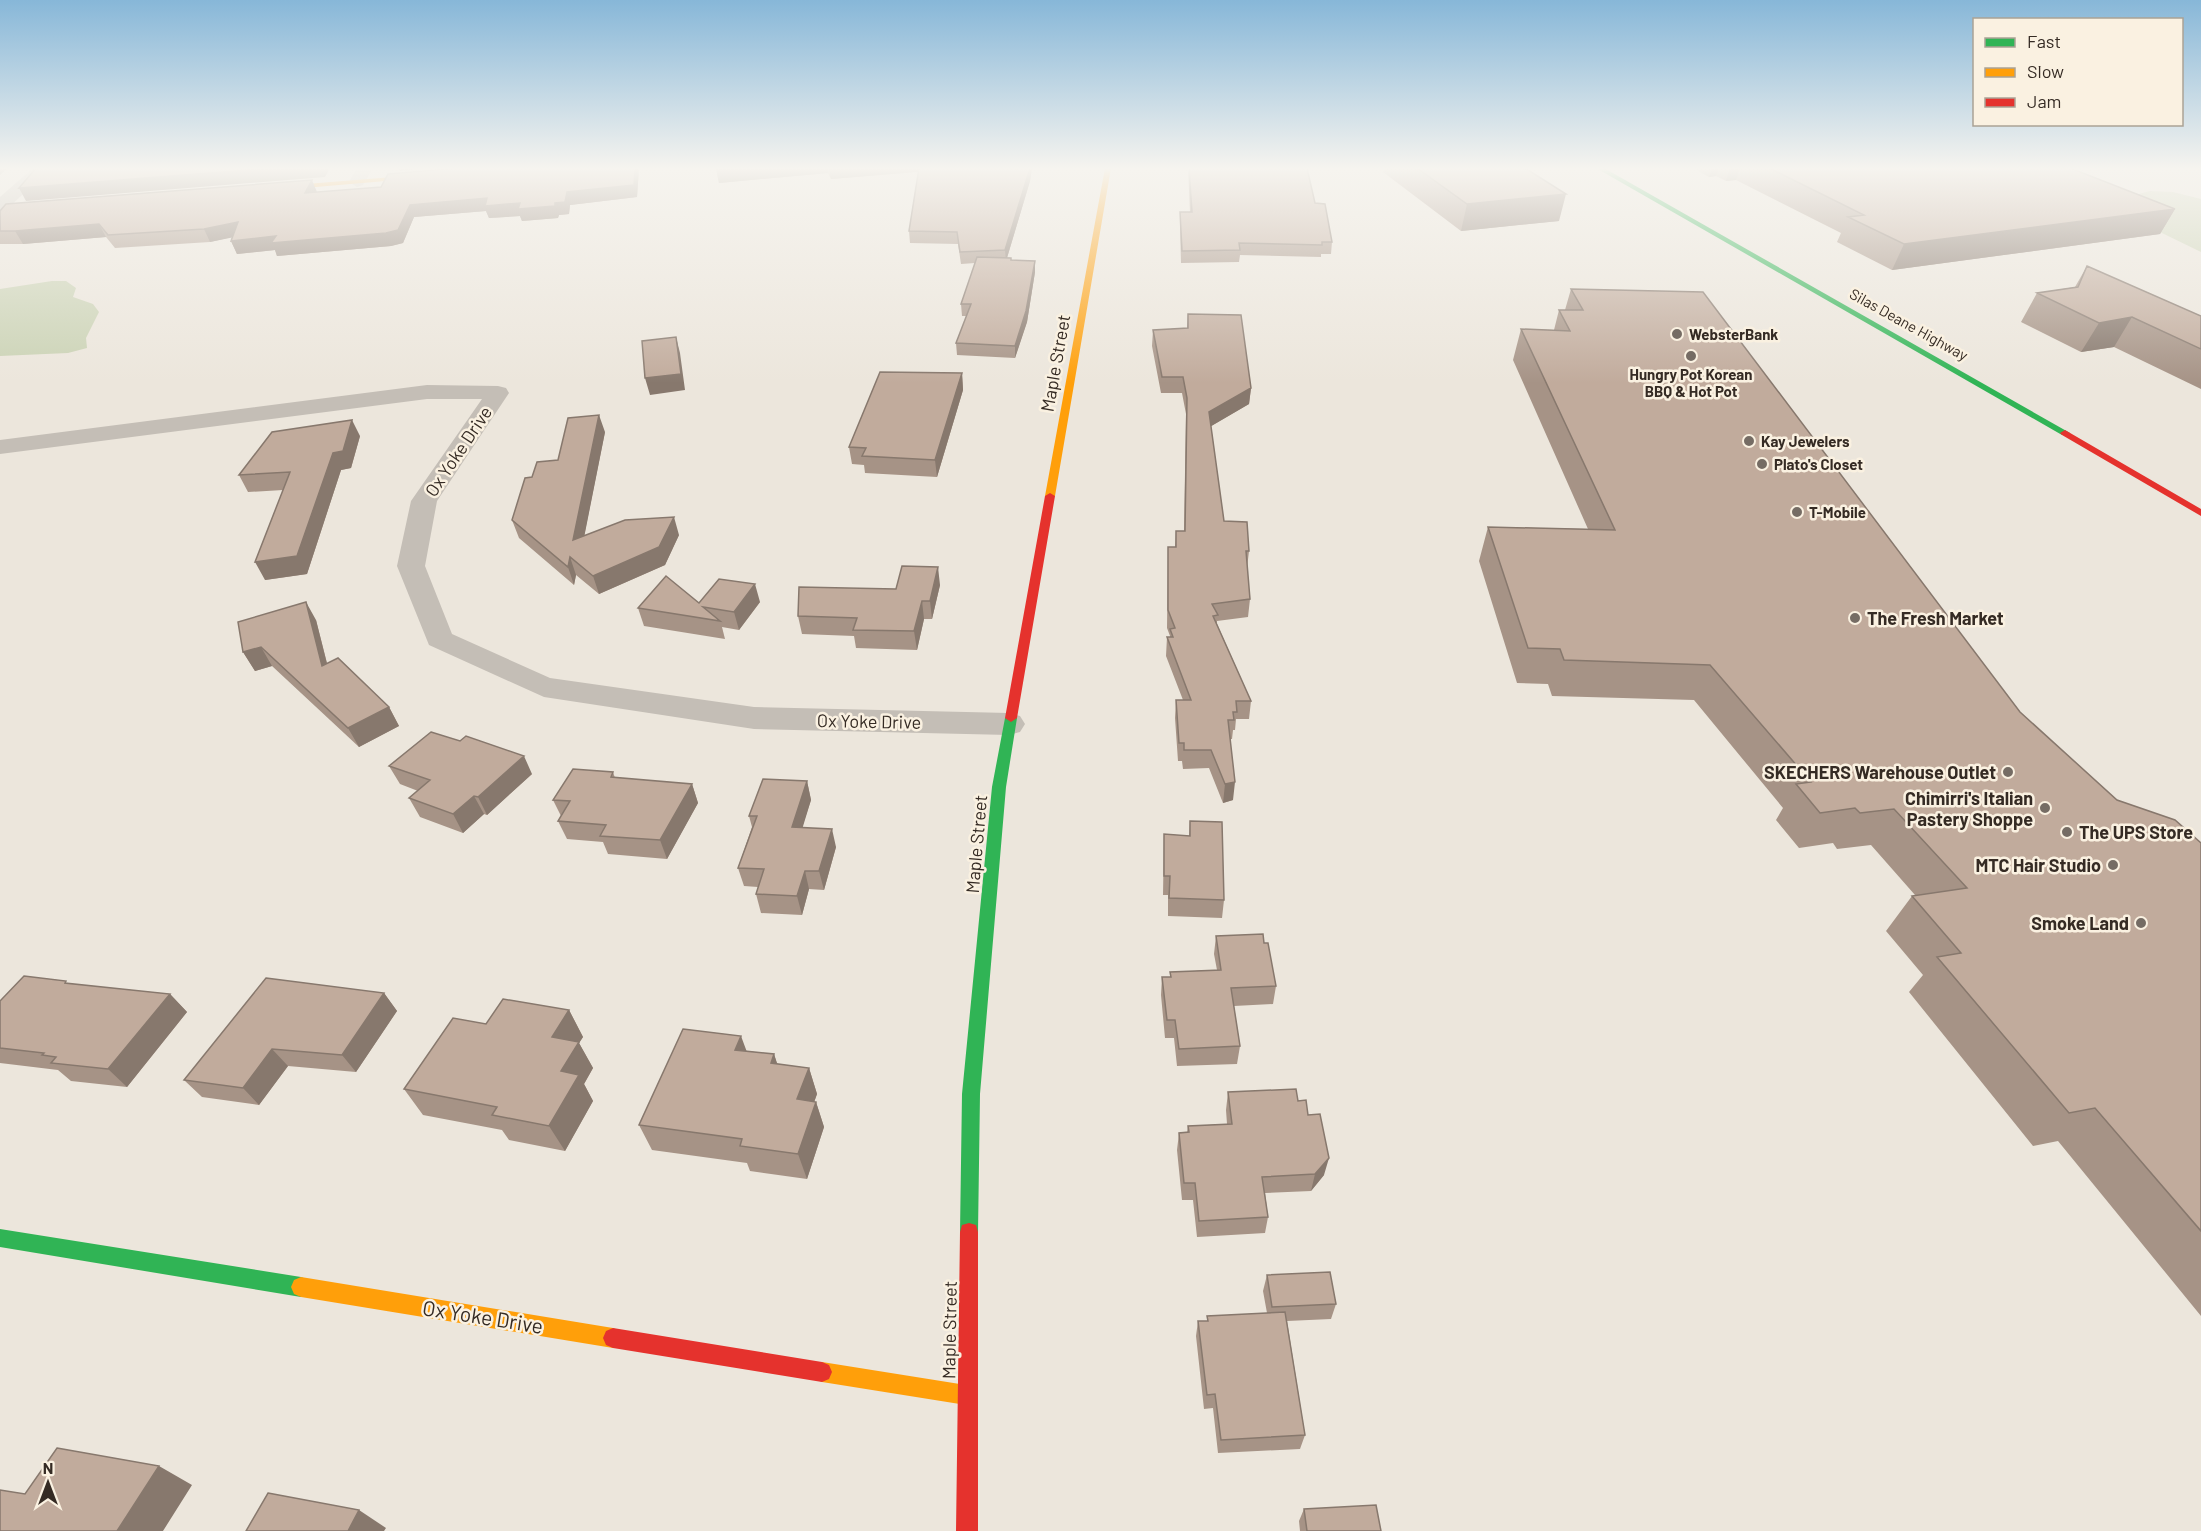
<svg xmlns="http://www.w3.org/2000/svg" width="2201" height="1531" font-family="Barlow,sans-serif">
	<rect width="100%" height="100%" fill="#ece6dc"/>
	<!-- green -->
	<path fill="#cad2b4" d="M 2150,191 L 2173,192 L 2201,199 L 2201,252 L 2127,216 L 2120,199 Z
		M 52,281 L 66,281 L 76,288 L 73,297 L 93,304 L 99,312 L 86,338 L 87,348 L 68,353 L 0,356 L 0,289 Z"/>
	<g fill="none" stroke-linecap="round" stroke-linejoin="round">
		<!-- street -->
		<path fill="#c4beb6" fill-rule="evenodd" d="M 33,168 L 51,168 L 6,210 L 0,211 L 0,197 Z
			M 357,168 L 373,168 L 363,185 L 357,187 L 349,182 Z
			M 427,385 L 498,386 L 506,388 L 509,393 L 437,501 L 425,566 L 452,634 L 550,678 L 754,707 L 1009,713 L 1020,716 L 1025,724 L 1020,732 L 1009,735 L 754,729 L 544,697 L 429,645 L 397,566 L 411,501 L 482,399 L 427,399 L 0,454 L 0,440 Z"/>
		<!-- fast -->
		<path fill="#30b455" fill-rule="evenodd" d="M 1596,168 L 1604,168 L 2070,433 L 2062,435 Z
			M 1011,714 L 1017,718 L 1006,787 L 980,1094 L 978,1232 L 976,1239 L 969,1241 L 962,1239 L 960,1232 L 962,1094 L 992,787 L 1005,718 Z
			M 0,1229 L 301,1277 L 308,1280 L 311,1287 L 308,1294 L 301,1297 L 0,1247 Z"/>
		<!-- slow -->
		<path fill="#ff9f0a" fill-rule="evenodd" d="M 1105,168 L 1111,168 L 1055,496 L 1050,499 L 1045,496 Z
			M 430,174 L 432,177 L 269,191 L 266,189 L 269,187 Z
			M 301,1277 L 613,1328 L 620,1331 L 623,1338 L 620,1345 L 613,1348 L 301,1297 L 294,1294 L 291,1287 L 294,1280 Z
			M 822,1362 L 966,1385 L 973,1388 L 976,1395 L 973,1402 L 966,1405 L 822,1382 L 815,1379 L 812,1372 L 815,1365 Z"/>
		<!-- jam -->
		<path fill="#e5322d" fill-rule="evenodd" d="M 2065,430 L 2201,509 L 2201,516 L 2062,435 L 2060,433 Z
			M 1050,493 L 1055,496 L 1017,718 L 1011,722 L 1005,718 L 1045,496 Z
			M 969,1223 L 976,1225 L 978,1232 L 978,1531 L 956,1531 L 960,1232 L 962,1225 Z
			M 613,1328 L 822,1362 L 829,1365 L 832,1372 L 829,1379 L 822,1382 L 613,1348 L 606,1345 L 603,1338 L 606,1331 Z"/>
	</g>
	<!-- wall -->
	<path fill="#a69386" d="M 459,168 L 639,168 L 637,197 L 570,205 L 569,214 L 559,215 L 558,218 L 522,221 L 520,216 L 489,218 L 486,211 L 414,217 L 403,243 L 391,246 L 277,256 L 275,250 L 237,254 L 231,241 L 232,237 L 210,242 L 115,248 L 106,237 L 23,244 L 0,244 L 0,211 L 317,192 L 381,187 Z
		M 716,168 L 1032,168 L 1030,181 L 1007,258 L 1011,258 L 1011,260 L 1035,272 L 1027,322 L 1015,358 L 957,355 L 956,343 L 967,316 L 962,316 L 961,304 L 975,263 L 961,264 L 958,244 L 910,243 L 909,231 L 918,172 L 831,179 L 828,173 L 719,183 Z
		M 1188,168 L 1307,168 L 1315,203 L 1332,242 L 1331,254 L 1321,254 L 1321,257 L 1240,255 L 1239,262 L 1181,263 L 1180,224 L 1180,212 L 1190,212 Z
		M 1384,168 L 1525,168 L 1559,221 L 1461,231 L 1383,172 Z
		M 1693,168 L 2070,168 L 2175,209 L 2160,234 L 1892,270 L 1837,242 L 1841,233 L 1736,180 L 1726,181 L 1716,176 L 1709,177 Z
		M 2087,266 L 2201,316 L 2201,389 L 2114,347 L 2081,352 L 2021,322 L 2037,293 L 2075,287 Z
		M 1571,289 L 2020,712 L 2117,800 L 2201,843 L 2201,1316 L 2058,1141 L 2033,1146 L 1909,992 L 1923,975 L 1886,931 L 1912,896 L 1915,895 L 1871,845 L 1837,849 L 1833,843 L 1799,848 L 1776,820 L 1783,808 L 1694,700 L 1552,696 L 1548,684 L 1517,683 L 1479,561 L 1488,527 L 1588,529 L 1513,360 L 1521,329 L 1554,330 L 1559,310 L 1565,310 Z
		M 1188,314 L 1251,388 L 1249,404 L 1211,426 L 1224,521 L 1249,551 L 1247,568 L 1250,599 L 1248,617 L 1217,621 L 1217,624 L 1251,701 L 1249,719 L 1236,719 L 1235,730 L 1233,730 L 1232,739 L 1230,739 L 1233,800 L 1223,803 L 1209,768 L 1183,769 L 1182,761 L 1178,761 L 1175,718 L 1176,700 L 1183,700 L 1166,656 L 1167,637 L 1170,637 L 1170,636 L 1167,628 L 1168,547 L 1175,547 L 1176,531 L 1184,531 L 1186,414 L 1182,393 L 1161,393 L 1152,346 L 1153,330 L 1187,329 Z
		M 962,373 L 963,390 L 937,477 L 865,473 L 864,465 L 852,464 L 849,447 Z
		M 605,432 L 584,536 L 679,535 L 665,565 L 599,594 L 576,575 L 574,585 L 519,538 L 512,520 L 532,477 Z
		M 360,436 L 351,468 L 341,470 L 307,574 L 265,580 L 283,490 L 248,492 L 239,475 Z
		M 940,585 L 932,619 L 924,619 L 917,650 L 856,648 L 854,636 L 802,634 L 798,616 L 896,589 Z
		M 760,602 L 739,630 L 722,627 L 725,639 L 644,626 L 638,608 L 699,603 Z
		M 316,620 L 327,663 L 389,707 L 399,726 L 359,747 L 272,666 L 255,671 L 243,652 Z
		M 389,766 L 532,774 L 487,815 L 484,814 L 463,833 L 420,817 L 409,798 L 418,791 L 400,784 Z
		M 613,772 L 615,778 L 692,784 L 698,803 L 667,859 L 608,854 L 603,842 L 567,839 L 558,821 L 561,816 L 553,800 Z
		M 807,781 L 811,800 L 802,827 L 836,847 L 824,890 L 809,889 L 802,915 L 761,913 L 756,894 L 758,887 L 744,886 L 738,868 L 752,827 L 749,816 Z
		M 1190,821 L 1224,900 L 1222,918 L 1168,916 L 1168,895 L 1163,895 L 1164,834 L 1189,836 Z
		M 1216,936 L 1264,943 L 1276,986 L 1273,1004 L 1234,1006 L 1240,1046 L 1237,1064 L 1177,1066 L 1174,1038 L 1165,1038 L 1161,995 L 1162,977 L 1170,977 L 1170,972 L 1217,970 L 1214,954 Z
		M 69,984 L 170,994 L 187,1012 L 127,1087 L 71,1081 L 58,1070 L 0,1063 L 0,1001 Z
		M 384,993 L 397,1011 L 356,1072 L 288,1066 L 259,1105 L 202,1097 L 184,1080 Z
		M 569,1010 L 583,1037 L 579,1043 L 593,1068 L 584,1084 L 593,1101 L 565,1151 L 509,1140 L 502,1130 L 423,1115 L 404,1089 L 486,1024 Z
		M 746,1051 L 774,1054 L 777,1064 L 809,1068 L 817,1094 L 814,1102 L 816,1102 L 824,1127 L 807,1179 L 750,1171 L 747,1163 L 652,1150 L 639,1125 Z
		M 1228,1092 L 1298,1101 L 1308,1115 L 1324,1175 L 1311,1191 L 1265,1193 L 1268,1217 L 1265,1233 L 1197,1237 L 1193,1200 L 1182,1200 L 1177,1150 L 1179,1133 L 1187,1132 L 1188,1126 L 1227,1124 L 1226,1110 Z
		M 1267,1275 L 1336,1304 L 1331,1319 L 1287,1321 L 1305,1435 L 1300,1449 L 1218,1453 L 1213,1408 L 1204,1409 L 1196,1336 L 1198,1321 L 1207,1321 L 1207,1316 L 1267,1313 L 1263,1291 Z
		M 1304,1509 L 1381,1531 L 1300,1531 L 1299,1521 Z"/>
	<!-- shaded-wall -->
	<path fill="#87786d" d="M 0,168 L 8,168 L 0,175 Z
		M 273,168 L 330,168 L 325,177 L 26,201 L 19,188 Z
		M 399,168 L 428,168 L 400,171 Z
		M 635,168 L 639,168 L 637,197 L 570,205 L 569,214 L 559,215 L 558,218 L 522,221 L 520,216 L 489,218 L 486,211 L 414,217 L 403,243 L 391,246 L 277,256 L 275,250 L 237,254 L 231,241 L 410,205 L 487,198 L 520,203 L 555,203 L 567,192 Z
		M 726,168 L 828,168 L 828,173 L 719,183 L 716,169 Z
		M 829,168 L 925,168 L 925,171 L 831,179 Z
		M 1030,168 L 1032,168 L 1030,181 L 1006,261 L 1005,250 Z
		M 1712,168 L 1719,168 L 1716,176 L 1709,177 Z
		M 1730,168 L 1740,168 L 1736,180 L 1726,181 Z
		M 312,180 L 317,192 L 305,193 Z
		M 1566,194 L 1559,221 L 1461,231 L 1467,204 Z
		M 2175,209 L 2160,234 L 1892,270 L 1904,244 Z
		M 238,222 L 244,235 L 210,242 L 204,229 Z
		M 99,224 L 106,237 L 23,244 L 15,231 Z
		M 1035,261 L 1035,272 L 1027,322 L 1015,358 L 1015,346 Z
		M 2132,317 L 2114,347 L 2081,352 L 2099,323 Z
		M 676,337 L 680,353 L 685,390 L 650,395 L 645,378 Z
		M 962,373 L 963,390 L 937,477 L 935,460 Z
		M 1251,388 L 1249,404 L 1208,428 L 1209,412 Z
		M 599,415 L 605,432 L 580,558 L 573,540 Z
		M 352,420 L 360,436 L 351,468 L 341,470 L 307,574 L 265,580 L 255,562 L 333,453 Z
		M 674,517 L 679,535 L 665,565 L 599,594 L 593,576 Z
		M 570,557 L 576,575 L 574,585 L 568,567 Z
		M 938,567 L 940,585 L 932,619 L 930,601 Z
		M 755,584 L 760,602 L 739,630 L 734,612 Z
		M 922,601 L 924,619 L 917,650 L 914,631 Z
		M 306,602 L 316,620 L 332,684 L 322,666 Z
		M 261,647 L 272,666 L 255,671 L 243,652 Z
		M 389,707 L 399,726 L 359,747 L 348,728 Z
		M 524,756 L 532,774 L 487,815 L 478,797 Z
		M 807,781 L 811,800 L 797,846 L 792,827 Z
		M 1235,782 L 1233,800 L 1223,803 L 1225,784 Z
		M 692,784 L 698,803 L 667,859 L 660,840 Z
		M 474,796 L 484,814 L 463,833 L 453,814 Z
		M 832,829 L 836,847 L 824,890 L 819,871 Z
		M 805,871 L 809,889 L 802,915 L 797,896 Z
		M 384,993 L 397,1011 L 356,1072 L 342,1055 Z
		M 170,994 L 187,1012 L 127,1087 L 108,1069 Z
		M 569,1010 L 583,1037 L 579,1043 L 593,1068 L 584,1084 L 593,1101 L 565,1151 L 549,1126 L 552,1037 Z
		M 741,1036 L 751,1063 L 735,1050 Z
		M 272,1049 L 288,1066 L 259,1105 L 243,1088 Z
		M 774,1054 L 783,1081 L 771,1063 Z
		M 809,1068 L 817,1094 L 806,1125 L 797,1099 Z
		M 816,1102 L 824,1127 L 807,1179 L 798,1154 Z
		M 1329,1158 L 1324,1175 L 1311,1191 L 1315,1174 Z
		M 159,1466 L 192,1485 L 163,1531 L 117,1531 Z
		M 359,1510 L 386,1528 L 384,1531 L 348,1531 Z"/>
	<!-- building -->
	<path fill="#c1ab9c" stroke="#87786d" stroke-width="1.5" d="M 36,168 L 273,168 L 19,188 Z
		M 459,168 L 635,168 L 634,185 L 567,192 L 565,202 L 555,203 L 555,206 L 518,209 L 520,203 L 485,206 L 487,198 L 410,205 L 398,230 L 386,233 L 271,243 L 276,236 L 231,241 L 238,222 L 204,229 L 108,235 L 99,224 L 15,231 L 0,231 L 0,211 L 6,204 L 312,180 L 305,193 L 381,187 L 388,174 Z
		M 919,168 L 1030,168 L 1005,250 L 960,252 L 957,232 L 909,231 Z
		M 1189,168 L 1307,168 L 1315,203 L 1325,204 L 1332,242 L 1322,242 L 1322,245 L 1239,243 L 1240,250 L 1182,251 L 1180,212 L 1192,212 Z
		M 1417,168 L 1525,168 L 1566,194 L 1467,204 Z
		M 1769,168 L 2070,168 L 2175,209 L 1904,244 L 1848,217 L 1864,215 Z
		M 977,257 L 1011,258 L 1011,260 L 1035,261 L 1026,311 L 1015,346 L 956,343 L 971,304 L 961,304 Z
		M 2087,266 L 2201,316 L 2201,349 L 2132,317 L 2099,323 L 2037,293 L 2078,287 Z
		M 1571,289 L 1703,292 L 2020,712 L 2117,800 L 2175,820 L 2201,843 L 2201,1231 L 2095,1108 L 2069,1113 L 1937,957 L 1961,953 L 1912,896 L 1967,888 L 1894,809 L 1860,813 L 1855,808 L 1820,813 L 1796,784 L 1811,782 L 1710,665 L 1564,660 L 1560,649 L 1528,648 L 1488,527 L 1615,530 L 1521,329 L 1570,331 L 1559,310 L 1583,310 Z
		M 1188,314 L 1241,315 L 1251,388 L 1209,412 L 1224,521 L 1247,522 L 1249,551 L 1246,551 L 1250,599 L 1212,604 L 1218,615 L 1213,616 L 1251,701 L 1236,701 L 1237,712 L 1233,712 L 1234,720 L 1228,720 L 1235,782 L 1225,784 L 1211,750 L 1184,750 L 1184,743 L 1179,743 L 1176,700 L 1191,700 L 1167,637 L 1173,637 L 1170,629 L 1175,628 L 1168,610 L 1168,547 L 1176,547 L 1176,531 L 1185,531 L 1187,398 L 1183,377 L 1162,377 L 1153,330 L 1188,328 Z
		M 676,337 L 681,374 L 645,378 L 642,341 Z
		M 880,372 L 962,373 L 935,460 L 862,456 L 866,448 L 849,447 Z
		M 599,415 L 573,540 L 625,520 L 674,517 L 659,547 L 593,576 L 570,557 L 568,567 L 512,520 L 525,478 L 532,477 L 537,462 L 558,460 L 568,418 Z
		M 352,420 L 343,451 L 333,453 L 297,556 L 255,562 L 290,472 L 239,475 L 272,432 Z
		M 902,566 L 938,567 L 930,601 L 922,601 L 914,631 L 853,630 L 857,618 L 798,616 L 799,587 L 896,589 Z
		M 666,576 L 699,603 L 719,579 L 755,584 L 734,612 L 703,607 L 720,621 L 638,608 Z
		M 306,602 L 322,666 L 338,658 L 389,707 L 348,728 L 261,647 L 243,652 L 238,622 Z
		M 431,732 L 460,741 L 466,736 L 524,756 L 478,797 L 474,796 L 453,814 L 409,798 L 430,780 L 389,766 Z
		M 573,769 L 613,772 L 611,777 L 692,784 L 660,840 L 600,836 L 606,825 L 558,821 L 570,801 L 553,800 Z
		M 763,779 L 807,781 L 792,827 L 832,829 L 819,871 L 805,871 L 797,896 L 756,894 L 764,869 L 738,868 L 757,816 L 749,816 Z
		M 1190,821 L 1222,822 L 1224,900 L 1169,898 L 1170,876 L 1164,876 L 1164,834 L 1190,836 Z
		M 1263,934 L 1264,943 L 1268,943 L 1276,986 L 1231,988 L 1240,1046 L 1179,1049 L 1175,1020 L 1167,1020 L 1162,977 L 1171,977 L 1170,972 L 1221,970 L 1216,936 Z
		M 24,976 L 66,981 L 65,983 L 170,994 L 108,1069 L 51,1063 L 56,1057 L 42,1055 L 44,1053 L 0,1048 L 0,1001 Z
		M 266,978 L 384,993 L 342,1055 L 272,1049 L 243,1088 L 184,1080 Z
		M 503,999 L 569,1010 L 552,1037 L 579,1042 L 561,1071 L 579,1075 L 549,1126 L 492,1115 L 497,1107 L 404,1089 L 453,1018 L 486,1024 Z
		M 683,1029 L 741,1036 L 735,1050 L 774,1054 L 771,1063 L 809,1068 L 797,1099 L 816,1102 L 798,1154 L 740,1146 L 742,1139 L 639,1125 Z
		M 1296,1089 L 1298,1101 L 1306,1100 L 1308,1115 L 1320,1114 L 1329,1158 L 1315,1174 L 1262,1177 L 1268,1217 L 1199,1221 L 1195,1183 L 1184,1183 L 1179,1133 L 1189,1132 L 1188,1126 L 1232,1124 L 1228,1092 Z
		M 1330,1272 L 1336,1304 L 1272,1307 L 1267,1275 Z
		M 1285,1312 L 1305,1435 L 1221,1440 L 1215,1394 L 1207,1395 L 1198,1321 L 1208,1321 L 1207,1316 Z
		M 57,1448 L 159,1466 L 117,1531 L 0,1531 L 0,1490 L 25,1494 Z
		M 268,1493 L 359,1510 L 348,1531 L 246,1531 Z
		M 1376,1505 L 1381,1531 L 1307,1531 L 1304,1509 Z"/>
	<!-- sky -->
	<linearGradient id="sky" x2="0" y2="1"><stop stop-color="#87b7d8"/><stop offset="0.44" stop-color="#f6f4ef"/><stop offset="1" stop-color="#f6f4ef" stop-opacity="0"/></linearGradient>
	<rect width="2201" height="383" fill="url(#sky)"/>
	<!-- markers -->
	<g fill="#756c64" stroke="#faf1e1" stroke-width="2">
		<circle cx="1677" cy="334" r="6"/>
		<circle cx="1691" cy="356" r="6"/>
		<circle cx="1749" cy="441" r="6"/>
		<circle cx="1762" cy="464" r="6"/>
		<circle cx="1797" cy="512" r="6"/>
		<circle cx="1855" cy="618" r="6"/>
		<circle cx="2008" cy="772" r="6"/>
		<circle cx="2045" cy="808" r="6"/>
		<circle cx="2067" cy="832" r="6"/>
		<circle cx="2113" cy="865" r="6"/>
		<circle cx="2141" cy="923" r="6"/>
	</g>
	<g text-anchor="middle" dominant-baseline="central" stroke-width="5" stroke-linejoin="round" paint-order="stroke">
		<!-- far-street labels -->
		<g font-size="15" fill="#352b24" stroke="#faf1e1">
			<text transform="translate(1909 324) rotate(29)">Silas Deane Highway</text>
		</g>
		<!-- far-poi labels -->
		<g font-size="15" font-weight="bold" fill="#352b24" stroke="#faf1e1" text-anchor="start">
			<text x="1689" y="334">WebsterBank</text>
			<text x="1691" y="374" text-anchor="middle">Hungry Pot Korean<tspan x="1691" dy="17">BBQ &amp; Hot Pot</tspan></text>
			<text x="1761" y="441">Kay Jewelers</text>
			<text x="1774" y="464">Plato's Closet</text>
			<text x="1809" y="512">T-Mobile</text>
		</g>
		<!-- street labels -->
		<g font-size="18" fill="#352b24" stroke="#faf1e1">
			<text transform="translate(1055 363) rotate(-80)">Maple Street</text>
			<text transform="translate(458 451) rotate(-56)">Ox Yoke Drive</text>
			<text transform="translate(869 721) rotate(1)">Ox Yoke Drive</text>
			<text transform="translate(976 844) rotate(-85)">Maple Street</text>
			<text transform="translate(949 1330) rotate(-89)">Maple Street</text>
		</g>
		<!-- poi labels -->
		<g font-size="18" font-weight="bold" fill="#352b24" stroke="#faf1e1" text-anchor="end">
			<text x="1867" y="618" text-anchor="start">The Fresh Market</text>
			<text x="1996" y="772">SKECHERS Warehouse Outlet</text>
			<text x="2033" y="798">Chimirri's Italian<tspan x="2033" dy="21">Pastery Shoppe</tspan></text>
			<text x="2079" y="832" text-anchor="start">The UPS Store</text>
			<text x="2101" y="865">MTC Hair Studio</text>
			<text x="2129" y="923">Smoke Land</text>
		</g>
		<!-- near-street labels -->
		<g font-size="21" fill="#352b24" stroke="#faf1e1">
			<text transform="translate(483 1316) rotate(9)">Ox Yoke Drive</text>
		</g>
	</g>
	<!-- legend -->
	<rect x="1973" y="18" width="210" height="108" fill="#faf1e1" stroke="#aba295" stroke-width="1.5"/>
	<rect x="1985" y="38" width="30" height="9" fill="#30b455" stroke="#aba295" stroke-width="1.5"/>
	<text x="2027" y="48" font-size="18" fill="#352b24">Fast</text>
	<rect x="1985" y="68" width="30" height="9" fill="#ff9f0a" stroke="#aba295" stroke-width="1.5"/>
	<text x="2027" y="78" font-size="18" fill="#352b24">Slow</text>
	<rect x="1985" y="98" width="30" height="9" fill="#e5322d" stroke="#aba295" stroke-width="1.5"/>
	<text x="2027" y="108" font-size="18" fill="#352b24">Jam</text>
	<!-- north arrow -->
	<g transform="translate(48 1483)" stroke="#faf1e1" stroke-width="4.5" paint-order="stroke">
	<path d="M0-4.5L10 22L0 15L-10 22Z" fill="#352b24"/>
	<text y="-9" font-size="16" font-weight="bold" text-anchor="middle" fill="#352b24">N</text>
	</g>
</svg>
